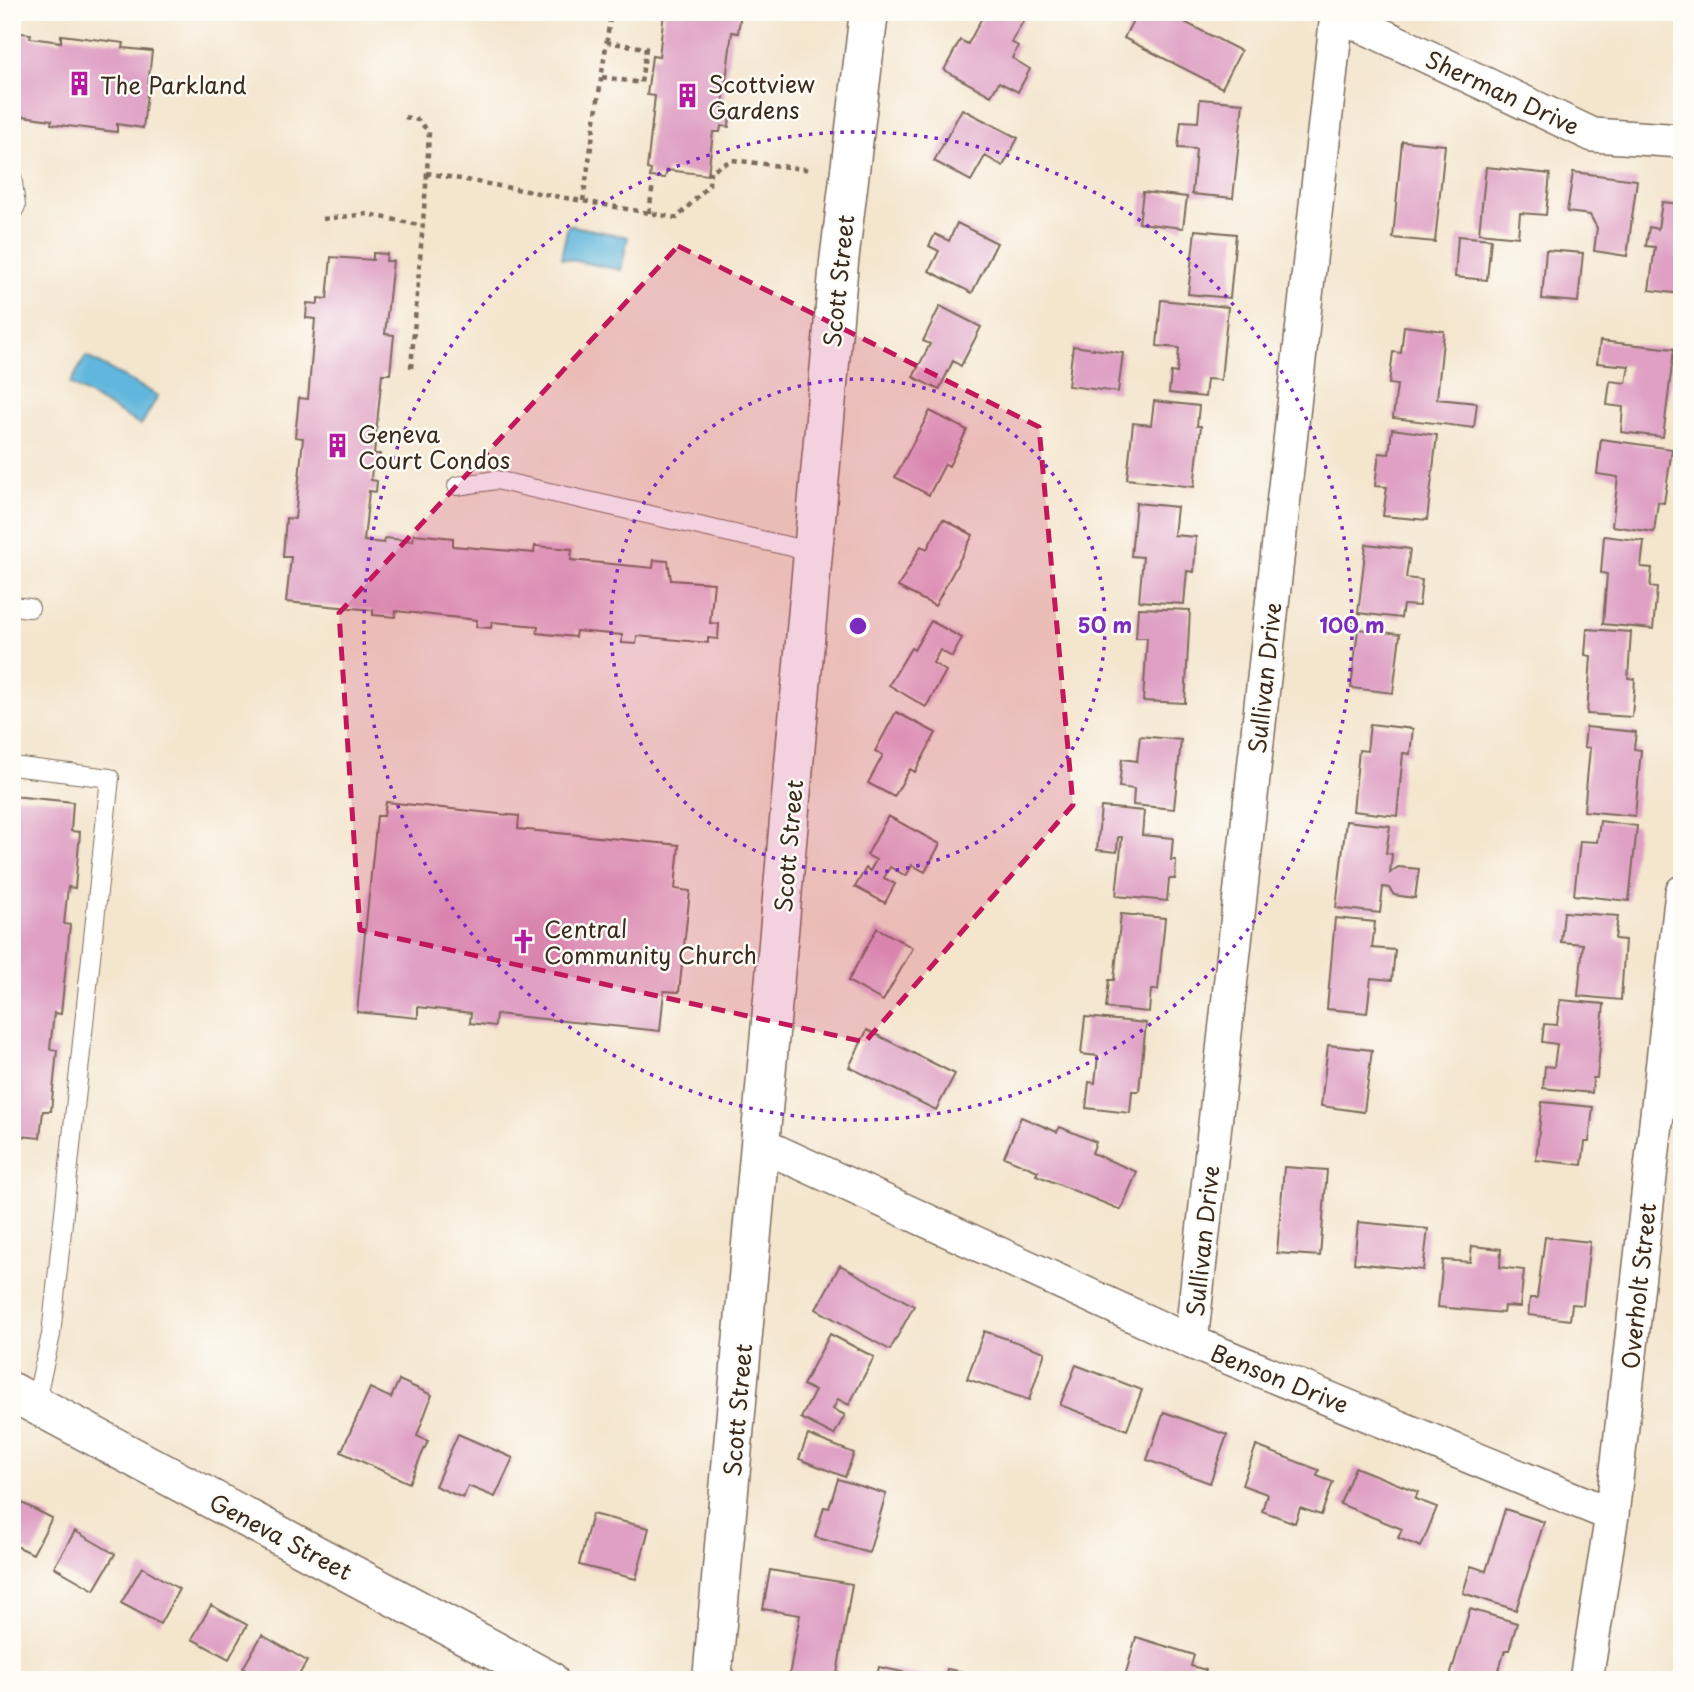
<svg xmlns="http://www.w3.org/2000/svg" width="1694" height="1692" font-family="'Playpen Sans',sans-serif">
	<rect width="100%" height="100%" fill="#fdfcf7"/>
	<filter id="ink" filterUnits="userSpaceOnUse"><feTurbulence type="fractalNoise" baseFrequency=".0143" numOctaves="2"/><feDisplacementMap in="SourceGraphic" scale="14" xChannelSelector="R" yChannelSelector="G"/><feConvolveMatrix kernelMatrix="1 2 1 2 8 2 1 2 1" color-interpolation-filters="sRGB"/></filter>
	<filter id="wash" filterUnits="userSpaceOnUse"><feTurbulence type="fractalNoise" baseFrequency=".00686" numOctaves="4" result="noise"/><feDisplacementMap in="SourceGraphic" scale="28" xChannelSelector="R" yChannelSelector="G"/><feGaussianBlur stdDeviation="1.57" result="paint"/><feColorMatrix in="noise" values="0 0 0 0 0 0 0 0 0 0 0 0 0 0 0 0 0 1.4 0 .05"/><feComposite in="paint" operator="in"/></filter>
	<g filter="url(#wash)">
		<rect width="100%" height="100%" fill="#f4e5cd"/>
		<!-- water -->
		<path fill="#60b6dc" stroke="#4e707d" stroke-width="2" d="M 568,225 L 628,237 L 621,270 L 561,258 Z
			M 86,356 L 158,396 L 141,425 L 70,384 Z"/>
		<g id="blocks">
			<!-- building -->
			<path fill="#dfa0c4" d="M 664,12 L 741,12 L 738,33 L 732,32 L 722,112 L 730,113 L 729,127 L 721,126 L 720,132 L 713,132 L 708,175 L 667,170 L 665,178 L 650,177 L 651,170 L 647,169 L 655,96 L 647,95 L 652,56 L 659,57 Z
				M 985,12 L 1009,12 L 1024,20 L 1011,42 L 1018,46 L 1012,58 L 1030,69 L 1018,92 L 999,82 L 991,96 L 944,70 L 960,40 L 968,44 Z
				M 1137,12 L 1165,12 L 1241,51 L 1222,88 L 1124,38 Z
				M 12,32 L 31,34 L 30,38 L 61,42 L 61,35 L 124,43 L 123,48 L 152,51 L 143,128 L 117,124 L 117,132 L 51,124 L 52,120 L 22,116 L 21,125 L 12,123 Z
				M 1200,99 L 1243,103 L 1233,198 L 1192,194 L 1196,149 L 1178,148 L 1181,121 L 1198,122 Z
				M 962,109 L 1018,138 L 1003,166 L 985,156 L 971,181 L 934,161 Z
				M 1402,141 L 1445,145 L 1435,242 L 1393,238 Z
				M 1486,167 L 1550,174 L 1546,215 L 1520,213 L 1518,237 L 1479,233 Z
				M 1573,172 L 1637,180 L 1627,256 L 1594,251 L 1597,228 L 1590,215 L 1567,212 Z
				M 1143,192 L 1187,197 L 1183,228 L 1139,223 Z
				M 1662,202 L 1682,204 L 1682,294 L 1649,290 L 1655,247 L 1646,246 L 1649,227 L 1658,229 Z
				M 957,223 L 997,243 L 972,293 L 929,271 L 939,251 L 929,246 L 935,234 L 949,241 Z
				M 1195,230 L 1236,234 L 1230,298 L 1188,294 Z
				M 1458,236 L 1491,239 L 1487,280 L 1455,277 Z
				M 1546,250 L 1583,253 L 1578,302 L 1542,299 Z
				M 373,253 L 387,254 L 386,261 L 393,261 L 385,334 L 394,335 L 390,374 L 382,374 L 374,454 L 380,454 L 378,468 L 372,467 L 371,480 L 377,481 L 376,492 L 369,491 L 364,541 L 384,543 L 385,538 L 413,541 L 414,534 L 453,538 L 453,546 L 534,553 L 535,546 L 572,549 L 571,560 L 653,568 L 654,560 L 668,561 L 671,580 L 714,583 L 710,623 L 719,624 L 718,639 L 708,638 L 708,643 L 637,636 L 636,644 L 622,643 L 622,635 L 576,631 L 575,637 L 537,633 L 538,626 L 492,622 L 491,628 L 476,627 L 477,620 L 396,611 L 395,617 L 373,615 L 373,610 L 286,602 L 291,557 L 283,557 L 286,518 L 295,519 L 303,438 L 295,437 L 299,398 L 308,399 L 315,319 L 306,318 L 307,303 L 318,304 L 318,298 L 327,299 L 331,257 L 373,260 Z
				M 1161,300 L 1228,307 L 1221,380 L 1207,379 L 1205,397 L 1169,393 L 1171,372 L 1177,373 L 1179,348 L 1157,346 Z
				M 940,306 L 981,327 L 961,366 L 953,361 L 939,390 L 913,377 L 930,344 L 923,341 Z
				M 1404,326 L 1444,331 L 1437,399 L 1477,403 L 1474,428 L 1393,418 L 1397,385 L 1389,384 L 1393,352 L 1401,353 Z
				M 1600,341 L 1674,349 L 1663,437 L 1621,432 L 1623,407 L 1607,405 L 1610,381 L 1626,383 L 1629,366 L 1597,363 Z
				M 1073,346 L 1123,353 L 1118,392 L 1068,386 Z
				M 1154,401 L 1199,406 L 1197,426 L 1201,426 L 1194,487 L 1127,479 L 1133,423 L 1151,425 Z
				M 930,411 L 967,430 L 949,466 L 945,464 L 929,495 L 895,477 Z
				M 1392,429 L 1437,435 L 1427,520 L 1383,516 L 1387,487 L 1375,486 L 1379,453 L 1389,454 Z
				M 1601,439 L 1672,449 L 1664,503 L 1658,502 L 1654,532 L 1612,526 L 1618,477 L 1597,474 Z
				M 1136,503 L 1177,507 L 1174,535 L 1196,537 L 1194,572 L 1187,571 L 1184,604 L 1139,601 L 1143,557 L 1131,556 Z
				M 943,519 L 973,535 L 935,606 L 898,587 L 921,546 L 927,549 Z
				M 1604,536 L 1644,541 L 1641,567 L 1652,568 L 1650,587 L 1657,588 L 1653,629 L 1603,624 L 1607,574 L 1601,573 Z
				M 1366,544 L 1410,549 L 1406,578 L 1422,580 L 1419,606 L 1403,605 L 1401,618 L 1358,613 Z
				M 1138,608 L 1190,610 L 1185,703 L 1143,701 L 1147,638 L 1136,638 Z
				M 931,621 L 962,638 L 952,657 L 940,650 L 933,663 L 946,671 L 926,707 L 889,685 L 911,648 L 914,650 Z
				M 1358,629 L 1400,634 L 1393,693 L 1351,688 Z
				M 1587,629 L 1631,632 L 1628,678 L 1635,679 L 1632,717 L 1587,714 L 1591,656 L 1585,655 Z
				M 896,712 L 936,733 L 915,772 L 910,769 L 894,797 L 868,783 L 883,755 L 875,751 Z
				M 1370,724 L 1413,729 L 1410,754 L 1403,753 L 1397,816 L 1353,811 L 1359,750 L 1367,751 Z
				M 1586,727 L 1636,732 L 1634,749 L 1641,750 L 1635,816 L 1584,811 L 1590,748 L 1584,747 Z
				M 1140,736 L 1181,740 L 1174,809 L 1133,805 L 1134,789 L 1119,787 L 1122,759 L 1137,761 Z
				M 12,796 L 73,802 L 71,831 L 80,832 L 75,888 L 68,887 L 64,924 L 70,925 L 61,1014 L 54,1013 L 50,1049 L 57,1050 L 51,1111 L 43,1111 L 40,1138 L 12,1135 Z
				M 386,802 L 519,816 L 518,829 L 679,845 L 675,889 L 690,891 L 679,992 L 664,991 L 660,1031 L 496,1014 L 495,1026 L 470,1023 L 471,1013 L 418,1007 L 418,1018 L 357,1012 L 377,816 L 384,816 Z
				M 1101,807 L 1144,811 L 1142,835 L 1173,838 L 1171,860 L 1176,860 L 1175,879 L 1169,879 L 1167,901 L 1116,896 L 1122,837 L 1118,837 L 1117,852 L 1097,850 Z
				M 888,816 L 940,844 L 925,872 L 912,865 L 906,876 L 890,867 L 884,878 L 895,884 L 885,903 L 855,887 L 866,868 L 870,871 L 876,860 L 867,855 Z
				M 1346,821 L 1390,826 L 1386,853 L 1392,854 L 1390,873 L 1398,867 L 1419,869 L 1415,898 L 1394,895 L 1389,888 L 1383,887 L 1380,913 L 1336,908 Z
				M 1600,821 L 1637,826 L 1629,901 L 1574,895 L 1580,841 L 1597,842 Z
				M 1564,912 L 1618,916 L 1615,939 L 1625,940 L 1621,1000 L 1578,996 L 1583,944 L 1561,942 Z
				M 1121,914 L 1165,918 L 1158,990 L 1151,990 L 1149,1012 L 1106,1008 L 1109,980 L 1114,980 Z
				M 1335,918 L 1375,922 L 1372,948 L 1395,950 L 1392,980 L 1371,978 L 1367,1013 L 1327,1009 Z
				M 877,928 L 913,948 L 883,1001 L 848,981 Z
				M 1560,1000 L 1604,1004 L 1597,1078 L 1593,1078 L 1592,1093 L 1543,1088 L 1545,1066 L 1554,1067 L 1557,1044 L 1542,1042 L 1544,1024 L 1557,1025 Z
				M 1085,1017 L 1146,1023 L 1139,1091 L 1132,1091 L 1130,1113 L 1086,1108 L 1089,1082 L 1095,1083 L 1098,1056 L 1081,1054 Z
				M 867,1030 L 955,1074 L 936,1110 L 849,1067 Z
				M 1328,1045 L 1372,1050 L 1364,1112 L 1321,1106 Z
				M 1542,1102 L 1593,1107 L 1589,1142 L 1585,1142 L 1582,1165 L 1536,1160 Z
				M 1021,1117 L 1057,1132 L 1060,1127 L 1096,1142 L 1092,1153 L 1137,1172 L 1121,1210 L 1036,1175 L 1038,1171 L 1004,1157 Z
				M 1284,1167 L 1327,1170 L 1320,1256 L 1277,1253 Z
				M 1358,1222 L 1428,1229 L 1423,1270 L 1354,1263 Z
				M 1545,1237 L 1590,1242 L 1583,1305 L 1572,1304 L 1570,1320 L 1528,1315 L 1530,1298 L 1537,1298 Z
				M 1472,1246 L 1501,1249 L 1500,1267 L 1524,1270 L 1520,1307 L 1504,1306 L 1503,1313 L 1438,1307 L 1443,1260 L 1470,1262 Z
				M 840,1265 L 914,1306 L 890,1350 L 816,1309 Z
				M 984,1331 L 1045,1352 L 1029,1400 L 967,1379 Z
				M 830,1334 L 874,1357 L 849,1405 L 838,1399 L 833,1409 L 845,1415 L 834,1435 L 801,1418 L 815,1391 L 803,1385 Z
				M 1076,1365 L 1142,1390 L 1127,1430 L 1060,1405 Z
				M 399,1380 L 432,1395 L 417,1436 L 428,1441 L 409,1483 L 341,1452 L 370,1388 L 391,1398 Z
				M 1164,1412 L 1227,1435 L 1210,1483 L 1147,1460 Z
				M 458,1434 L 513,1458 L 495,1497 L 468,1486 L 463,1498 L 435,1486 Z
				M 808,1435 L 854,1453 L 845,1477 L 799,1459 Z
				M 1256,1446 L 1319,1470 L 1317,1476 L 1333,1482 L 1321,1515 L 1300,1508 L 1295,1523 L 1262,1511 L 1267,1494 L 1242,1485 Z
				M 1355,1467 L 1418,1492 L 1415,1499 L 1437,1507 L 1421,1547 L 1398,1538 L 1402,1529 L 1340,1504 Z
				M 838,1479 L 886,1494 L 869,1553 L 815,1537 L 824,1507 L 829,1508 Z
				M 12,1498 L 52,1518 L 33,1554 L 12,1544 Z
				M 1505,1509 L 1544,1522 L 1516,1610 L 1463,1593 L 1471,1566 L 1486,1571 Z
				M 592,1514 L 649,1528 L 636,1579 L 579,1565 Z
				M 75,1531 L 115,1554 L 94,1590 L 54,1567 Z
				M 142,1567 L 179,1589 L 160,1624 L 121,1603 Z
				M 770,1570 L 852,1584 L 836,1680 L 809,1680 L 789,1676 L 800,1615 L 763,1609 Z
				M 211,1605 L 247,1625 L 229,1659 L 192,1639 Z
				M 1470,1609 L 1517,1623 L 1509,1650 L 1505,1650 L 1496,1680 L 1449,1680 Z
				M 262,1635 L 307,1661 L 296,1680 L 263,1680 L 243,1668 Z
				M 1136,1637 L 1194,1655 L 1191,1666 L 1206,1670 L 1203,1680 L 1124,1680 Z
				M 879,1667 L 935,1679 L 935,1680 L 876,1680 Z
				M 947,1669 L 969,1673 L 968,1680 L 944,1680 Z"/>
		</g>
	</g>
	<g filter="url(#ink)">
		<use href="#blocks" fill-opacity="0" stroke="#7c6b5b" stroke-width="2"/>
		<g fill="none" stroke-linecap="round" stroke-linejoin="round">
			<defs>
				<path id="service" d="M 12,175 L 16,206 L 12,213
					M 457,486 L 496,480 L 814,552
					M 12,606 L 30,608
					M 12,766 L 110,778 L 51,1335 L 35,1404"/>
				<path id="minor" d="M 1333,12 L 1593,135 L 1682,141
					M 762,1145 L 1191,1342 L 1612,1515
					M 1191,1342 L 1337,14
					M 1586,1680 L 1612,1515 L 1682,892"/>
				<path id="secondary" d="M 12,1392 L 549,1680
					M 712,1680 L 839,262 L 869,12"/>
			</defs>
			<!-- service casing -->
			<use href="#service" stroke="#7c6b5b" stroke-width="20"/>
			<!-- minor casing -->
			<use href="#minor" stroke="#7c6b5b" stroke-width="36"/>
			<!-- secondary casing -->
			<use href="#secondary" stroke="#7c6b5b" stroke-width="41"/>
			<!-- path -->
			<path stroke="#7c6b5b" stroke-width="4.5" stroke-dasharray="5 5" stroke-linecap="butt" d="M 602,77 L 641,83 L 646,48 L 607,42
				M 405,117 L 418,120 L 429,132 L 427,173 L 677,218 L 709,185 L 710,171 L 732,160 L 812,170
				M 583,201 L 611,12
				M 649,213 L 653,183
				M 323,219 L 368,214 L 423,226
				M 411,368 L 427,173"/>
			<!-- service -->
			<use href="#service" stroke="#fff" stroke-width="18"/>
			<!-- minor -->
			<use href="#minor" stroke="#fff" stroke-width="33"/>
			<!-- secondary -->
			<use href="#secondary" stroke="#fff" stroke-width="38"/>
		</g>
	</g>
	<!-- marked area -->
	<path fill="#c2185b" fill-opacity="0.2" stroke="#c2185b" stroke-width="5" stroke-dasharray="14 9" stroke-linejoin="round" d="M 678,246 L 1039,427 L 1073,805 L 865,1042 L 360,930 L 339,613 Z"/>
	<!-- distance rings -->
	<g fill="none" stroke="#7b2cbf" stroke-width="3.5" stroke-dasharray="3.5 7">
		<circle cx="858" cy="626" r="247"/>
		<circle cx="858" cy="626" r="494"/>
	</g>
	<!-- icons -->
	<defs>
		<symbol id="building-bare" viewBox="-9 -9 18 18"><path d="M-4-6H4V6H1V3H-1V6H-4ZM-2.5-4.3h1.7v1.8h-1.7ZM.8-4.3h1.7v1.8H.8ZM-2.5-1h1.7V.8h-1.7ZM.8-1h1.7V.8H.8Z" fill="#b5179e" stroke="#fdfcf7" stroke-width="2.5" paint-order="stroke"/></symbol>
		<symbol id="church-bare" viewBox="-9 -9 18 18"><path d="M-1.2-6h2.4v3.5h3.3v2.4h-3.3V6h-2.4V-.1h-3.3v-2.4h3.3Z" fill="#b5179e" stroke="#fdfcf7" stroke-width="2.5" paint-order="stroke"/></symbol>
	</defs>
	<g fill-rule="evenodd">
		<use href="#building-bare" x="62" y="66" width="35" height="35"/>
		<use href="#building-bare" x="670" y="78" width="35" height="35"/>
		<use href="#building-bare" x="320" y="428" width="35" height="35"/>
		<use href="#church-bare" x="506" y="924" width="35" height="35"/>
	</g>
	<g text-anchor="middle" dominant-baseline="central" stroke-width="5" stroke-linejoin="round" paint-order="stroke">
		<!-- poi labels -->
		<g font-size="23" fill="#3b2a1e" stroke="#fdfcf7" text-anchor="start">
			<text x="708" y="83">Scottview<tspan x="708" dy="26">Gardens</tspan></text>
			<text x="100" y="84">The Parkland</text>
			<text x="358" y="433">Geneva<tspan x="358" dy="26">Court Condos</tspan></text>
			<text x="544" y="928">Central<tspan x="544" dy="26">Community Church</tspan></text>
		</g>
		<!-- street labels -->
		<g font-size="23" fill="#3b2a1e" stroke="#fdfcf7">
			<text transform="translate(1503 92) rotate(25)">Sherman Drive</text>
			<text transform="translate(838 281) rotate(-84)">Scott Street</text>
			<text transform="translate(1264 678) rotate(-84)">Sullivan Drive</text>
			<text transform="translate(788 846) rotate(-85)">Scott Street</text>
			<text transform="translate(1202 1241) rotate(-84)">Sullivan Drive</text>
			<text transform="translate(1638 1286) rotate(-84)">Overholt Street</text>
			<text transform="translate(1280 1378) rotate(22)">Benson Drive</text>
			<text transform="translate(737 1410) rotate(-85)">Scott Street</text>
			<text transform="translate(281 1536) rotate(28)">Geneva Street</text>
		</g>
	</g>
	<circle cx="858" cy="626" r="10" fill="#7b2cbf" stroke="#fdfcf7" stroke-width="3.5"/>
	<g font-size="21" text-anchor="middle" font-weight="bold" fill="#7b2cbf" stroke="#fdfcf7" stroke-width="5" stroke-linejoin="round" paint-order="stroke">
		<text x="1105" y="633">50 m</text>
		<text x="1352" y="633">100 m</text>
	</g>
	<!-- margin -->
	<rect width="1694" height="1692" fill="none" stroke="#fdfcf7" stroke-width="42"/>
</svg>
